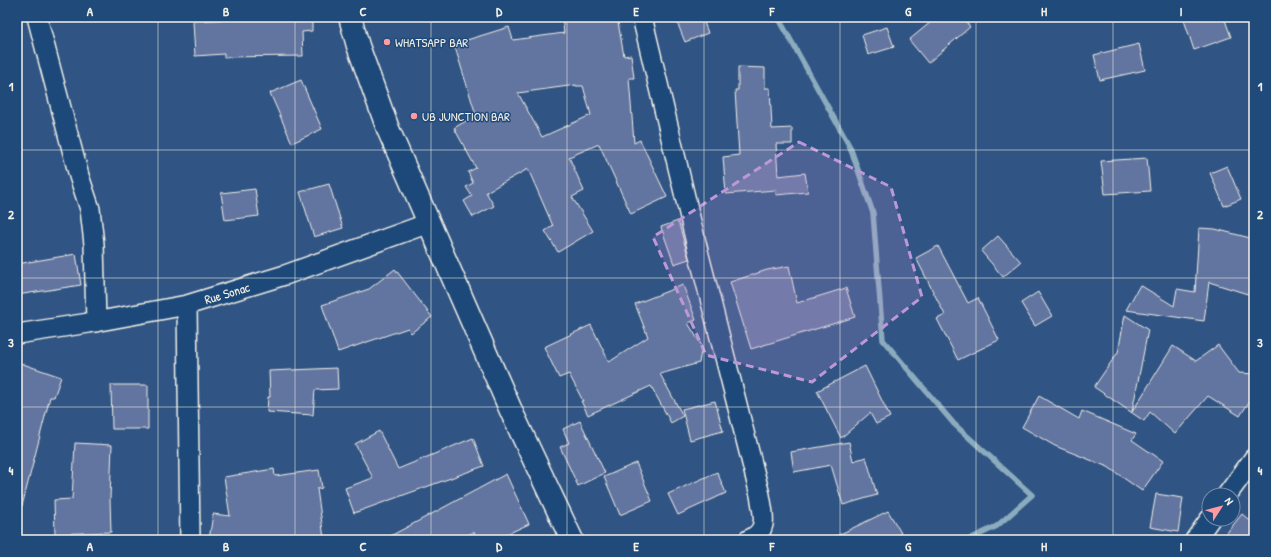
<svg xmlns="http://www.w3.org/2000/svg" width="1271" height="557" font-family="'Patrick Hand',sans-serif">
	<rect width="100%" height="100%" fill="#305484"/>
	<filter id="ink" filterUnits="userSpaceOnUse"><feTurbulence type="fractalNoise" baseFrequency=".025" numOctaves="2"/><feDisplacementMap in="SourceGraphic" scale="8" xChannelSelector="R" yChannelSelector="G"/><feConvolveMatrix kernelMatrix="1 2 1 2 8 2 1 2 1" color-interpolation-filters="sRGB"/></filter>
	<g filter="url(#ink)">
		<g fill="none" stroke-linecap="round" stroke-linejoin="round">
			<!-- stream -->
			<path stroke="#8cacbe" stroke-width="5.5" d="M 778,17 L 850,147 L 873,213 L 883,340 L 954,424 L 1032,495 L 997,526 L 968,540"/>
		</g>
		<!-- building -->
		<path fill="#6274a0" stroke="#f4f1e8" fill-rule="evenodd" d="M 234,17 L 312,17 L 312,31 L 302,32 L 303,56 L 224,57 L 224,54 L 195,56 L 193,21 L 234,19 Z
			M 562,17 L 617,17 L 624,56 L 631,55 L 634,78 L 629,78 L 634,143 L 640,140 L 667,197 L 631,214 L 599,144 L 569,157 L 584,191 L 572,197 L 593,231 L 558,252 L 545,231 L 553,226 L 528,169 L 486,192 L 494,206 L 473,217 L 464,201 L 472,196 L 466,187 L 473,183 L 468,172 L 476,168 L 454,128 L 476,115 L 454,44 L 509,27 L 513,40 L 564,33 ZM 576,85 L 576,86 L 583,86 L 591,115 L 542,137 L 518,93 Z
			M 675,17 L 702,17 L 708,33 L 685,42 Z
			M 937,17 L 962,17 L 970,27 L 928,63 L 909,40 Z
			M 1183,17 L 1224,17 L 1231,37 L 1194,50 Z
			M 887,27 L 894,47 L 868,55 L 862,35 Z
			M 1139,44 L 1145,70 L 1100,80 L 1094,55 Z
			M 738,67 L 765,68 L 765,88 L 770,88 L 772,129 L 792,128 L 792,144 L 776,144 L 778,176 L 805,173 L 808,192 L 776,195 L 776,190 L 726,194 L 723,157 L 739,155 L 735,90 L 738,90 Z
			M 301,80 L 322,129 L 292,143 L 270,93 Z
			M 1147,158 L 1150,191 L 1105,194 L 1101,161 Z
			M 1227,166 L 1241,199 L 1224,206 L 1210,173 Z
			M 329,184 L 343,228 L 314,237 L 300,192 Z
			M 255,189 L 259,216 L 225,220 L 221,193 Z
			M 678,221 L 689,259 L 674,264 L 661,227 Z
			M 1199,228 L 1215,229 L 1254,239 L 1254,296 L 1209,282 L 1204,321 L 1126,310 L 1140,285 L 1174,306 L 1177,289 L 1195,292 Z
			M 998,236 L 1021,262 L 1003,277 L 981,251 Z
			M 938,246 L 968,303 L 978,298 L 999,340 L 958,360 L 937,319 L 945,315 L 916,258 Z
			M 76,254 L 81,285 L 17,295 L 17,264 Z
			M 789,266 L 797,303 L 846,288 L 855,317 L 751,349 L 730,282 L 767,270 Z
			M 395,269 L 432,317 L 411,333 L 408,328 L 338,352 L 322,305 L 369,289 Z
			M 683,285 L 696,320 L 688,323 L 702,346 L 699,363 L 660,374 L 683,416 L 671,423 L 651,386 L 588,415 L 581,401 L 583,401 L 569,374 L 559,378 L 544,347 L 591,325 L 609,362 L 648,337 L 635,304 Z
			M 1038,292 L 1052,316 L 1035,326 L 1021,303 Z
			M 1125,315 L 1148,330 L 1132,412 L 1173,346 L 1196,361 L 1218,345 L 1239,373 L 1254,374 L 1254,394 L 1240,416 L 1208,396 L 1175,434 L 1150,412 L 1144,421 L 1094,387 L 1118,352 Z
			M 20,363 L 61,377 L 54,397 L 50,397 L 22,506 L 17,506 L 17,373 Z
			M 865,366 L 890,417 L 876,424 L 870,413 L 841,438 L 817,391 Z
			M 337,368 L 338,389 L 315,390 L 313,415 L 267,412 L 268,397 L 270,397 L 269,371 Z
			M 111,385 L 148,385 L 148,429 L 112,429 Z
			M 1039,396 L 1079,419 L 1082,411 L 1136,434 L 1132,440 L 1163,461 L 1142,491 L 1108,467 L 1055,446 L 1022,427 Z
			M 715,401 L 723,431 L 690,440 L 682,409 Z
			M 580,421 L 605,473 L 578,486 L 560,447 L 569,443 L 563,429 Z
			M 379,431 L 398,469 L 473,438 L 484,466 L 354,513 L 345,488 L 373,478 L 355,444 Z
			M 849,442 L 853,461 L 866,457 L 877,495 L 843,505 L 831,465 L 794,472 L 791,452 Z
			M 75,443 L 112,445 L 110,499 L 111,532 L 55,534 L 54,500 L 72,499 Z
			M 636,463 L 652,501 L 620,515 L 604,477 Z
			M 274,469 L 275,476 L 319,470 L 322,488 L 317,489 L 324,538 L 309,540 L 209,540 L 213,514 L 230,516 L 224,477 Z
			M 717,472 L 726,493 L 678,515 L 668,494 Z
			M 506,474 L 529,524 L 494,540 L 477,540 L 474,532 L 458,540 L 383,540 Z
			M 1156,494 L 1183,498 L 1178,532 L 1150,527 Z
			M 888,511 L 901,533 L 889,540 L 828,540 Z
			M 1242,514 L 1254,524 L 1254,540 L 1221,540 Z"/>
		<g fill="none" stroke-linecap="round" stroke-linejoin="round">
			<defs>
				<path id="minor" d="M 37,17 L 79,176 L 90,209 L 94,244 L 96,322
					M 642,17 L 698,251 L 760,495 C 763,515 770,531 748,540
					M 187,305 L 190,540
					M 17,334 L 89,323 L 187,305 L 285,275 L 429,223
					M 1227,495 L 1254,458
					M 1195,540 L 1210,519"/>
				<path id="major" d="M 350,17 L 358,46 L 388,129 L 512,413 L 572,540"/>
			</defs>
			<!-- minor casing -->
			<use href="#minor" stroke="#f4f1e8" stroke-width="22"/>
			<!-- major casing -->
			<use href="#major" stroke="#f4f1e8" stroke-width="25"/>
			<!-- minor -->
			<use href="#minor" stroke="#1f4a7a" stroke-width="19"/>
			<!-- major -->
			<use href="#major" stroke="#1f4a7a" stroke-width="22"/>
		</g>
	</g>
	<!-- marked area -->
	<path fill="#be98d6" fill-opacity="0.2" stroke="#be98d6" stroke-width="3" stroke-dasharray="8 5" stroke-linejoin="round" d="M 799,142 L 891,187 L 922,297 L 812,382 L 706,355 L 653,237 Z"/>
	<!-- grid -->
	<path fill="none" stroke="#f4f1e8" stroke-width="1" stroke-opacity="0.55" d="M 158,17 L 158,540M 295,17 L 295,540M 431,17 L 431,540M 567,17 L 567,540M 704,17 L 704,540M 840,17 L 840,540M 976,17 L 976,540M 1113,17 L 1113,540M 17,150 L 1254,150M 17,278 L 1254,278M 17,407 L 1254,407"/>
	<!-- markers -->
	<g fill="#ff9aa2" stroke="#1f4a7a" stroke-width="1.5">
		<circle cx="387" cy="42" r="4"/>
		<circle cx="414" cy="116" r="4"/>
	</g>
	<g text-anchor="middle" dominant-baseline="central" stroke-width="3" stroke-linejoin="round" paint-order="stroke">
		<!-- poi labels -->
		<g font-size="13" fill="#f4f1e8" stroke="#1f4a7a" text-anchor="start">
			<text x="395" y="42">WHATSAPP BAR</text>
			<text x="422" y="116">UB JUNCTION BAR</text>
		</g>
		<!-- street labels -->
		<g font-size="13" fill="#f4f1e8" stroke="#1f4a7a">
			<text transform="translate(227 293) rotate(-17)">Rue Sonac</text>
		</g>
	</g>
	<!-- margin -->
	<rect width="1271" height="557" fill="none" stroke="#1f4a7a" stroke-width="44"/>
	<!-- north arrow -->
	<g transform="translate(1221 507) rotate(54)"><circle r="19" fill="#1f4a7a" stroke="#748da6"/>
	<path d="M0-3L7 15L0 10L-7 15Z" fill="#ff9aa2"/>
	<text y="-6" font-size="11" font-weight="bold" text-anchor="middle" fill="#f4f1e8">N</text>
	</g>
	<rect x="22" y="22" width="1227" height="513" fill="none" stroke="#f4f1e8" stroke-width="1.5"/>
	<g font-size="13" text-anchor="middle" font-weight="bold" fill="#f4f1e8">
		<text x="90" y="16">A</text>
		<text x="226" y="16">B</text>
		<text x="363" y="16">C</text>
		<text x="499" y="16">D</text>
		<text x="636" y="16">E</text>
		<text x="772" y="16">F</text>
		<text x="908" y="16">G</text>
		<text x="1044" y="16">H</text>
		<text x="1181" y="16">I</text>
		<text x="11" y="91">1</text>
		<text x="1260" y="91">1</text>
		<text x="11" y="219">2</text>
		<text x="1260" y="219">2</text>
		<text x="11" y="347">3</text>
		<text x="1260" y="347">3</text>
		<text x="11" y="475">4</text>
		<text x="1260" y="475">4</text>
		<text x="90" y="551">A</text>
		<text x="226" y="551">B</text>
		<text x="363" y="551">C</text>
		<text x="499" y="551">D</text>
		<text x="636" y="551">E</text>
		<text x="772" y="551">F</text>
		<text x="908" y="551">G</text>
		<text x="1044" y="551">H</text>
		<text x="1181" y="551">I</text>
	</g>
</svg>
